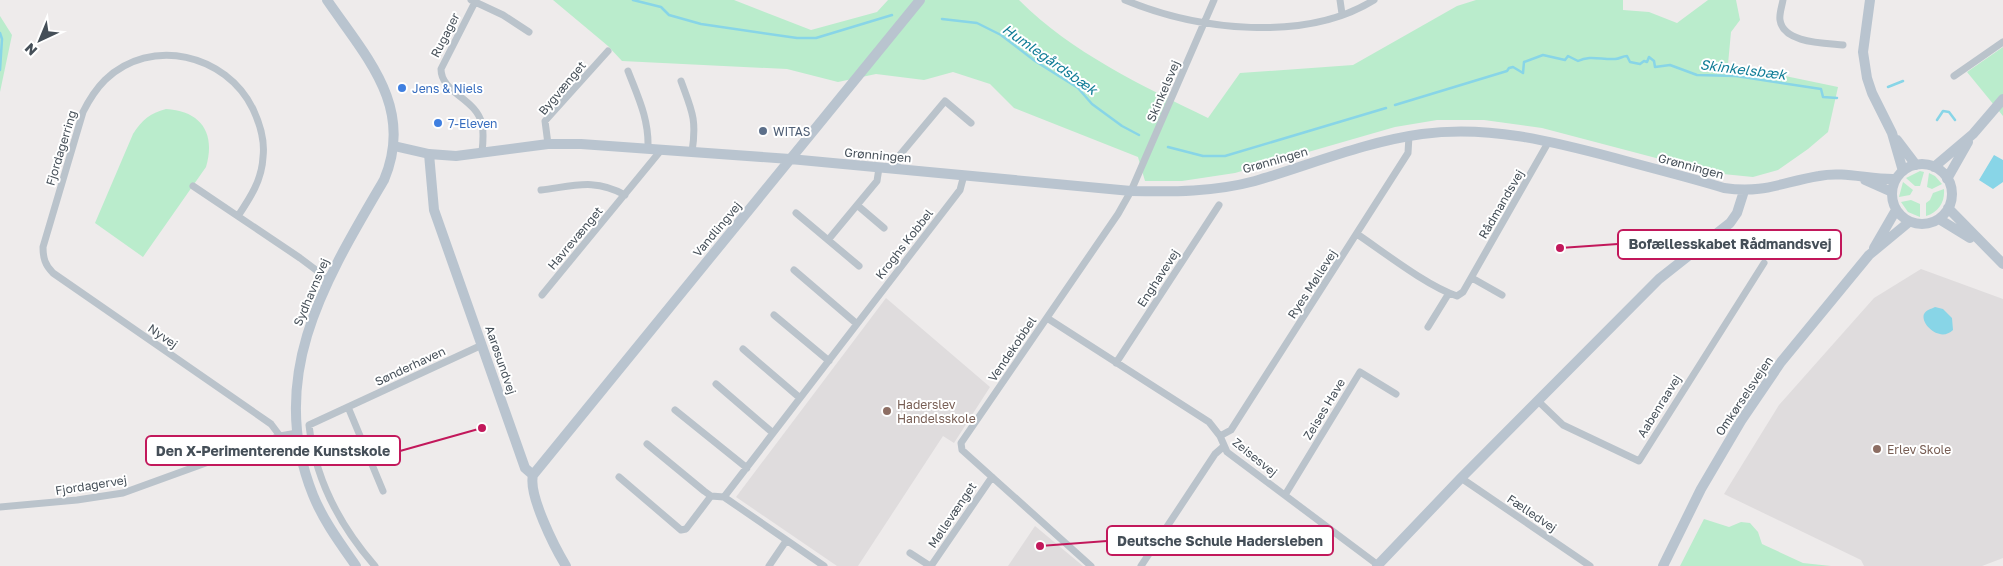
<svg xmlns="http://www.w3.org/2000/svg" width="2003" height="566" font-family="'Golos Text',sans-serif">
	<rect width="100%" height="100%" fill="#eeebeb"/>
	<!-- education -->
	<path fill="#dfdcdd" d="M 1921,269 L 2003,299 L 2003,558 L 1982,566 L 1864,566 L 1861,560 L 1724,494 L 1779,405 L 1874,298 Z
		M 886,298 L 990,387 L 954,443 L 943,436 L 858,566 L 837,566 L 736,497 Z
		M 1035,526 L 1083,566 L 1008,566 Z"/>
	<!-- green -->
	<path fill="#baeccc" d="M 553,0 L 734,0 L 811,30 L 877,12 L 888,0 L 1019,0 C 1072,53 1141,85 1208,118 L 1240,73 L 1353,65 L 1457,6 L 1476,0 L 1623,0 L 1623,10 L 1649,12 L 1677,23 L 1708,0 L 1736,0 L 1740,20 L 1731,32 L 1728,64 L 1838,87 L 1828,132 L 1808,149 L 1778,170 L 1753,177 L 1713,173 L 1542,128 L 1484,120 L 1437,120 L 1395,127 L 1235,173 L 1182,181 L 1145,181 L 1138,157 L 1014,108 L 990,84 L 953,72 L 924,80 L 876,74 L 838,82 L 787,69 L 622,61 L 608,46 Z
		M 0,16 L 12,35 L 0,92 Z
		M 2003,47 L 2003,116 L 1967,72 Z
		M 166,109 C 201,111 216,133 206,167 L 143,257 L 95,223 L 133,134 C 142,120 150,113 166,109 Z
		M 1920,171 L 1924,172 L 1920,186 L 1915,186 L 1906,178 Z
		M 1929,173 L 1935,176 L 1942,184 L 1932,189 L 1927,187 Z
		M 1903,182 L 1913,190 L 1910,195 L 1899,197 Z
		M 1944,189 C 1945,202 1939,212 1926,216 L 1926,203 L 1930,200 L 1933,193 Z
		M 1911,200 L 1920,204 L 1920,217 L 1908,212 L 1901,202 Z
		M 1704,519 L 1729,527 L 1741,522 L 1750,523 L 1758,532 L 1762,544 L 1803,563 L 1831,566 L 1680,566 Z"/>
	<!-- water -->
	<path fill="#88d5e7" d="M 1994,155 L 2003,160 L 2003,182 L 1993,189 L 1979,180 Z
		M 1935,307 L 1943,309 L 1952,318 L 1953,330 C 1940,343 1920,324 1924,314 C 1926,310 1931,309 1935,307 Z"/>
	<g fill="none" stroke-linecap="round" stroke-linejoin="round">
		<!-- stream -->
		<path stroke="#88d5e7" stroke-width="2.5" d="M 633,0 L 661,7 L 669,15 L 701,24 L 797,38 L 816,38 L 892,15
			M 942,19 L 977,23 L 1001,35 L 1035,61 L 1078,88 L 1092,104 L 1122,126 L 1139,135
			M 0,33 L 2,39 L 0,70
			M 1888,87 L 1903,81
			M 1395,105 L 1507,71 L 1509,68 L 1513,67 L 1523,73 L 1524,62 L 1543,55 L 1565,60 L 1568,56 L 1578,61 C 1590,55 1602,60 1615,59 C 1620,59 1622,56 1627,56 L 1630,62 L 1640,64 L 1644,61 L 1647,62 L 1649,57 L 1654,61 L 1655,67 L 1670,65 L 1697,75 L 1736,76 L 1821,89 L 1823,97 L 1837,98
			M 1937,120 L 1943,111 L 1949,112 L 1955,120
			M 1168,147 L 1203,156 L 1225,156 L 1386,108"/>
		<!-- street -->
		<path stroke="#bac3cb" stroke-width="7" d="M 471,0 L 503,15 L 529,32
			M 1125,0 C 1197,30 1305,43 1374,0
			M 1340,0 L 1342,14
			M 1783,0 C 1782,6 1779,14 1780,20 C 1783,43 1824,43 1843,45
			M 475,2 L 441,69 C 441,93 476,98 482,124 C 484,133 483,143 482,152
			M 628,71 C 638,97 649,119 648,148
			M 1954,76 L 2003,42
			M 681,81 C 692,111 697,119 692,152
			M 548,144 L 545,121 L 608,51
			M 896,169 L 899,156 L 945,101 L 971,123
			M 193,186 L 300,258 L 328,279
			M 541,190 C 574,186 595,178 625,195
			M 857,205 L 884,228
			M 796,213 L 859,266
			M 238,216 C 250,198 262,180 263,157 C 265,141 260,124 253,109 C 226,54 151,36 105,80 C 95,90 89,100 83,112 L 43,247 C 43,258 45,265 53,273 L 271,424 L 280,436
			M 1357,234 C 1385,253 1427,286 1457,296 L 1463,292 L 1549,141
			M 828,240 L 877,181 L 879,168
			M 794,270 L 857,324
			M 1472,278 L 1502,295
			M 542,295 L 662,149
			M 774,315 L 829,361
			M 1047,318 L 1209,422 L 1220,436 L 1227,452 L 1378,565
			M 1428,327 L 1449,293
			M 743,349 L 800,398
			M 1116,363 L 1219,205
			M 716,384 L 773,433
			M 1538,401 L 1563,425 L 1639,461 L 1764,263
			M 348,407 L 383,491
			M 675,410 L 747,468
			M 1220,436 L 1231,430 L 1408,153 L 1409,136
			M 647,444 L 704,491 L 711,496 L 724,497
			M 619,477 L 681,530 L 686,529 L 711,496
			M 1461,478 L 1590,566
			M 1285,495 L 1360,372 L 1396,394
			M 0,507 L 77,500 L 123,493 L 280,436 L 297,433
			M 910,553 L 930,566
			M 375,566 C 340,526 315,479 309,425 L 482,345
			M 769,566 L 786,541
			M 824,566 L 724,497 L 960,190 L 964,175
			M 931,566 L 992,477
			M 1091,566 L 962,450 L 961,443 L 1118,214 L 1131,191 L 1214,0
			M 1141,566 L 1215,454 L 1223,447"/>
		<!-- secondary -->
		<path stroke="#b9c4cf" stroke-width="10" d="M 327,0 C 366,57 415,107 384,180 C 326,279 265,376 313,495 C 323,520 340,543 356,566
			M 1870,0 L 1863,52 L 1867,78 L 1872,93 L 1892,133 L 1903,171
			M 1897,140 L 1916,165
			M 394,146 L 429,154 L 456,156 L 548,144 L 581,144 L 790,159 L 1131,191 C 1173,192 1214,192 1255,181 C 1310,165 1364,142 1422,134 C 1488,125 1551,141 1615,158 C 1651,168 1688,177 1724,188 C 1764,194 1782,182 1819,176 C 1844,171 1871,180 1896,179
			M 429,154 L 434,210 L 525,468 L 533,475 C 528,495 555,548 566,566
			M1892 194a30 30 0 1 1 60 0a30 30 0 1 1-60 0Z
			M 1934,167 L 1973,134 L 2003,99
			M 1947,179 L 1968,142
			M 1865,180 L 1892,192
			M 1948,208 L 2003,264
			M 1939,219 L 1970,238
			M 1874,248 L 1896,210
			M 533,475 L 920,0
			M 1377,566 L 1461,478 L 1659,279 L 1730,223 L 1737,213 L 1744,191
			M 1663,566 L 1701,489 L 1741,421 L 1781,362 L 1869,255 L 1909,222"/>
	</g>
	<!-- markers -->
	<g fill="#3f7fe0" stroke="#fff" stroke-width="2">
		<circle cx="402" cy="88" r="5"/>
		<circle cx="438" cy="123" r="5"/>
	</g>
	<circle fill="#5c6f8a" stroke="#fff" stroke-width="2" cx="763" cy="131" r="5"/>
	<g fill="#8d6e63" stroke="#fff" stroke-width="2">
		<circle cx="887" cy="411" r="5"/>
		<circle cx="1877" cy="449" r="5"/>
	</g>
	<g text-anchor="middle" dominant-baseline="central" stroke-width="4" stroke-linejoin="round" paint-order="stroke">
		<!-- street labels -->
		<g font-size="12" fill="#454f58" stroke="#fff">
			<text transform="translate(445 35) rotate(-63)">Rugager</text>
			<text transform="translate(562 88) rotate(-50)">Bygvænget</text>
			<text transform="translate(1163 91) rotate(-67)">Skinkelsvej</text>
			<text transform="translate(61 148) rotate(-73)">Fjordagerring</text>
			<text transform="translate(878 155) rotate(5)">Grønningen</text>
			<text transform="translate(1275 160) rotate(-16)">Grønningen</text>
			<text transform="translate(1691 166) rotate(15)">Grønningen</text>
			<text transform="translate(1501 204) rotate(-60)">Rådmandsvej</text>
			<text transform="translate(717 229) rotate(-50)">Vandlingvej</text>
			<text transform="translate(575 238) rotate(-50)">Havrevænget</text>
			<text transform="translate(904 244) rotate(-52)">Kroghs Kobbel</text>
			<text transform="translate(1158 278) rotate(-57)">Enghavevej</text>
			<text transform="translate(1312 284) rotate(-57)">Ryes Møllevej</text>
			<text transform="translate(311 292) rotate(-67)">Sydhavnsvej</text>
			<text transform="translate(163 336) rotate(35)">Nyvej</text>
			<text transform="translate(1012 349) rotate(-56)">Vendekobbel</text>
			<text transform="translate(501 360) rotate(71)">Aarøsundvej</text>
			<text transform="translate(410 366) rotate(-25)">Sønderhaven</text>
			<text transform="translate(1744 396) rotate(-56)">Omkørselsvejen</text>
			<text transform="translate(1659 406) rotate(-58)">Aabenraavej</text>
			<text transform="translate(1324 409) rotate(-59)">Zeises Have</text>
			<text transform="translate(1255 457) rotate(39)">Zeisesvej</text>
			<text transform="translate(91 485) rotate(-9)">Fjordagervej</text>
			<text transform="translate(1532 513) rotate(34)">Fælledvej</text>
			<text transform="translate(952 515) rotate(-56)">Møllevænget</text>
		</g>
		<!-- shop labels -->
		<g font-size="12" fill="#366cbe" stroke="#fff" text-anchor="start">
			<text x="412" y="88">Jens &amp; Niels</text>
			<text x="448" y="123">7-Eleven</text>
		</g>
		<!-- service labels -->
		<g font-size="12" fill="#4e5e75" stroke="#fff" text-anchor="start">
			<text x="773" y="131">WITAS</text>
		</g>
		<!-- education labels -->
		<g font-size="12" fill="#785e54" stroke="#fff" text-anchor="start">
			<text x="897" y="404">Haderslev<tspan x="897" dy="14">Handelsskole</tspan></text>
			<text x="1887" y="449">Erlev Skole</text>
		</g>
		<!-- water labels -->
		<g font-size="14" font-style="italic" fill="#117d97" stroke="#fff">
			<text transform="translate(1050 59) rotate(35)">Humlegårdsbæk</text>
			<text transform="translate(1743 69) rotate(7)">Skinkelsbæk</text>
		</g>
	</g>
	<!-- callouts -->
	<path fill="none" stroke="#c2185b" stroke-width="2" d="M1560 248L1618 244M482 428L400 451M1040 546L1107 541"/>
	<g fill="#c2185b" stroke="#fff" stroke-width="2">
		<circle cx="1560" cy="248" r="5"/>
		<circle cx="482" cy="428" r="5"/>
		<circle cx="1040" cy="546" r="5"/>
	</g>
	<g fill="#fff" stroke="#c2185b" stroke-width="2">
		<rect x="1618" y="230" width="223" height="29" rx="5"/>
		<rect x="146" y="436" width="254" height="29" rx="5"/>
		<rect x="1107" y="526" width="226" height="29" rx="5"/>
	</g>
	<g font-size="14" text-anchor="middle" font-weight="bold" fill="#454f58">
		<text x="1730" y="249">Bofællesskabet Rådmandsvej</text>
		<text x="273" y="456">Den X-Perimenterende Kunstskole</text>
		<text x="1220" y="546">Deutsche Schule Hadersleben</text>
	</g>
	<!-- north arrow -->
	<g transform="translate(40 40) rotate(224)" stroke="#ffffff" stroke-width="4" paint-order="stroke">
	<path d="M0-4L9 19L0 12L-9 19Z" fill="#454f58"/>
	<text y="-8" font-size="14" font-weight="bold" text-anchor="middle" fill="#454f58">N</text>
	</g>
</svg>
